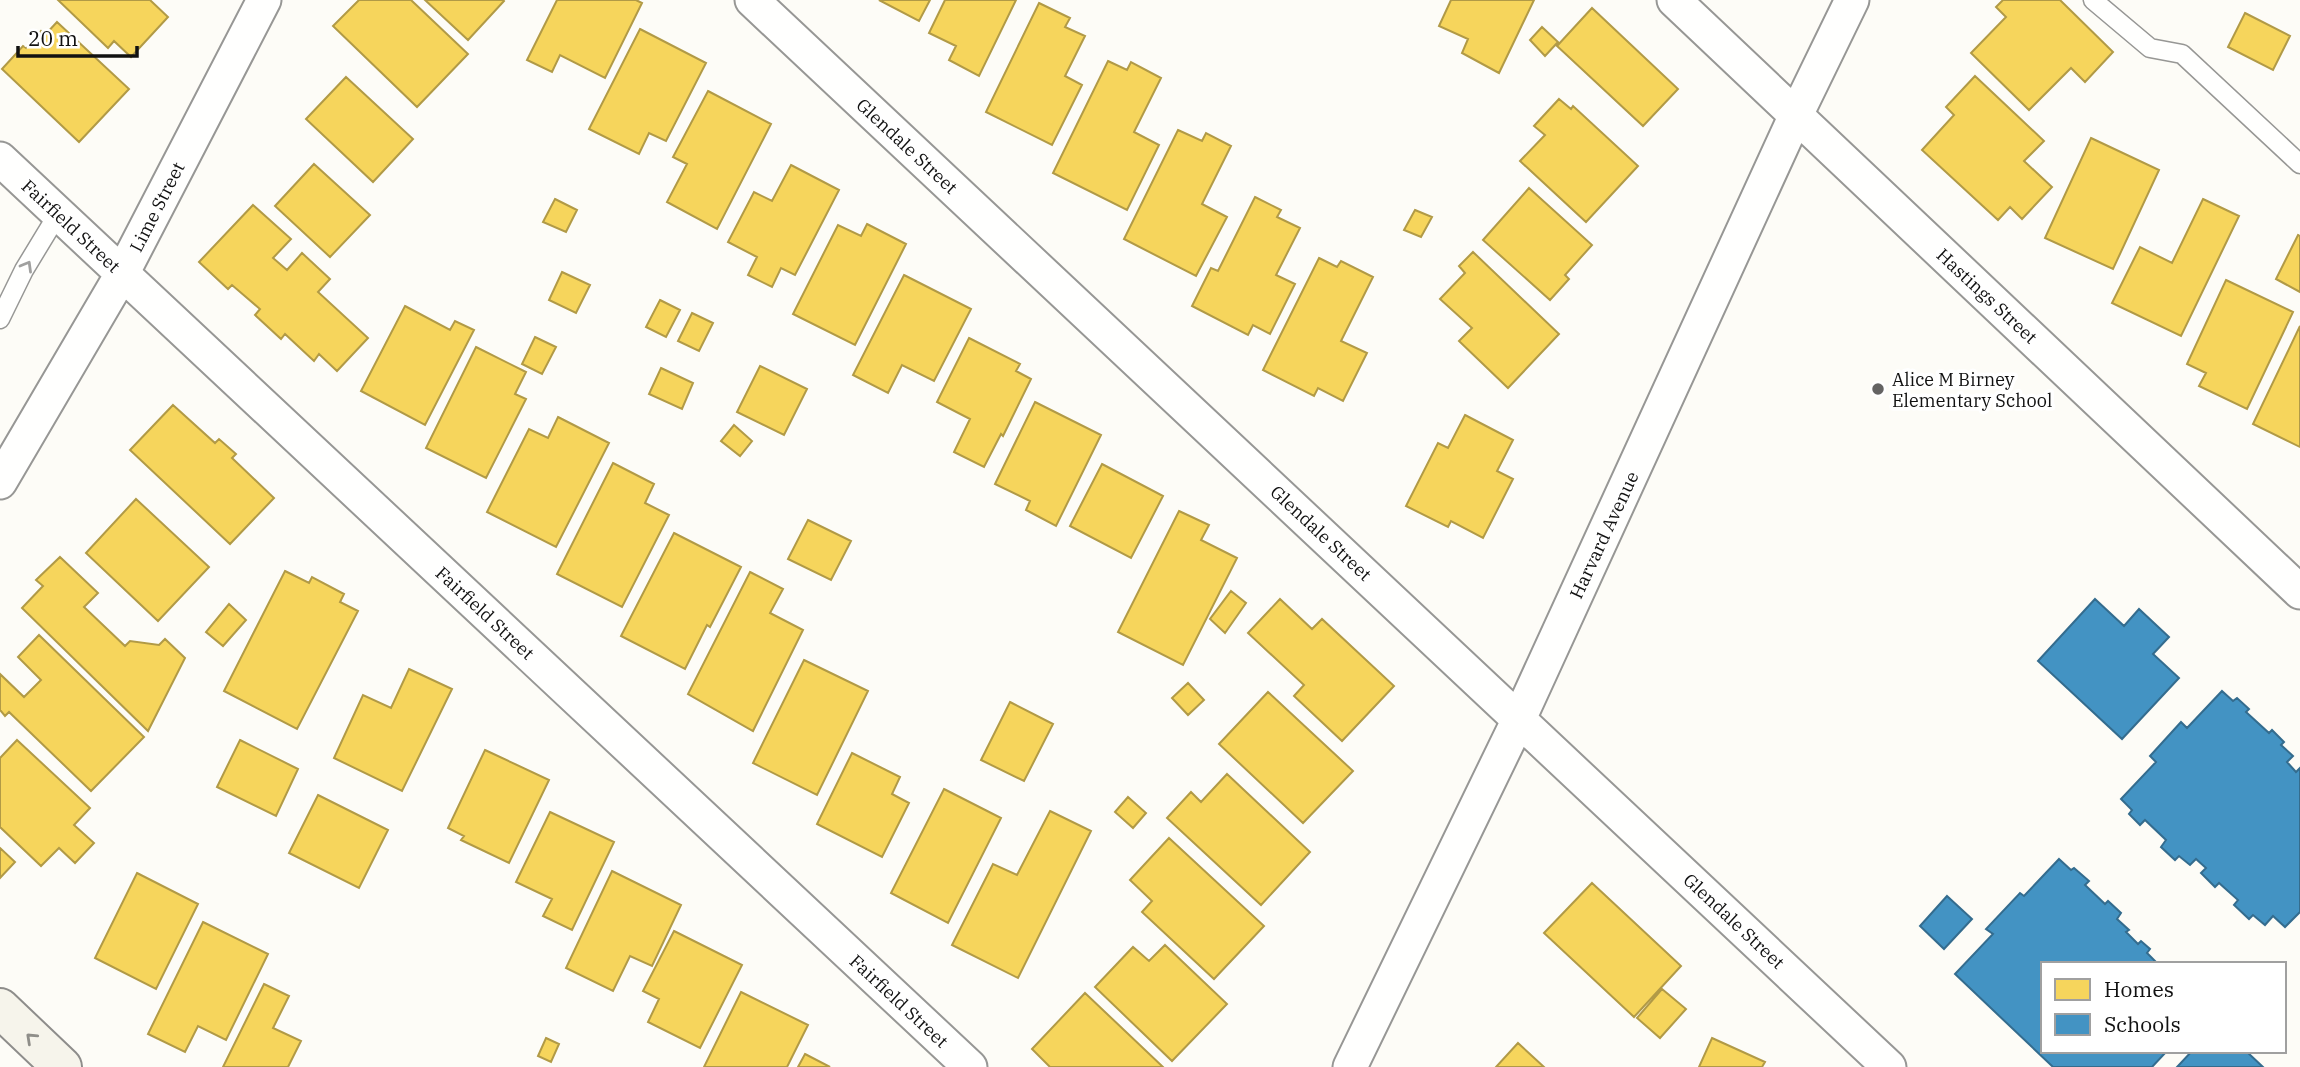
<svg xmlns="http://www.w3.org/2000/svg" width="2300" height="1067" font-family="'IBM Plex Serif',serif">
	<rect width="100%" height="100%" fill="#fdfcf7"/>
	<!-- homes -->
	<path fill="#f6d55c" stroke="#b19a46" stroke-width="2" d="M 58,0 L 150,0 L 168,17 L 131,57 L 114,41 L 108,48 Z
		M 359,0 L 411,0 L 468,54 L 417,107 L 333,26 Z
		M 425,0 L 503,0 L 504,1 L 468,40 Z
		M 557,0 L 636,0 L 642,3 L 605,78 L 560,55 L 552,72 L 527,60 Z
		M 879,0 L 930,0 L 919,21 Z
		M 945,0 L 1016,0 L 979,76 L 949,60 L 956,46 L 929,33 Z
		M 1451,0 L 1534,0 L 1499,73 L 1462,53 L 1468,39 L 1439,26 Z
		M 2003,0 L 2060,0 L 2113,52 L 2085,82 L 2071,68 L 2029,110 L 1971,53 L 2006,17 L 1996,7 Z
		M 1039,3 L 1070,18 L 1065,27 L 1085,36 L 1065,76 L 1082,85 L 1052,145 L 986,112 Z
		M 1592,8 L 1678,89 L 1643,126 L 1557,46 Z
		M 2245,13 L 2290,36 L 2273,70 L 2228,47 Z
		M 57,22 L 129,89 L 79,142 L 2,69 L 23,46 L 26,48 L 41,31 L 45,35 Z
		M 1542,27 L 1558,42 L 1545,56 L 1530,40 Z
		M 640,29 L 706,63 L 666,141 L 649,133 L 639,154 L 589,129 Z
		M 1108,61 L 1127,70 L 1131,62 L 1161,78 L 1134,132 L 1159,145 L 1127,210 L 1053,173 Z
		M 1975,76 L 2044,141 L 2024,161 L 2052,187 L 2022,219 L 2010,207 L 1998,220 L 1922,150 L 1954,115 L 1946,107 Z
		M 346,77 L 413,139 L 373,182 L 306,119 Z
		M 708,91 L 771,124 L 717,229 L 667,202 L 687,164 L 673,157 Z
		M 1559,99 L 1571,109 L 1573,106 L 1638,166 L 1586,222 L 1520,161 L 1545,135 L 1534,126 Z
		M 1178,130 L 1202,141 L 1206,133 L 1231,146 L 1202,204 L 1227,217 L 1196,276 L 1124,239 Z
		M 2091,138 L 2159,170 L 2113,269 L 2045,238 Z
		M 314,164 L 370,215 L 330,257 L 275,206 Z
		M 791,165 L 839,190 L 795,275 L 781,268 L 772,287 L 748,275 L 757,257 L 728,242 L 754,192 L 772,201 Z
		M 1529,188 L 1592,245 L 1565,275 L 1569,279 L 1550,300 L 1483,240 Z
		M 1255,197 L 1281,210 L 1277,217 L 1300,228 L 1276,275 L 1295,284 L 1270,334 L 1253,325 L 1248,335 L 1192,306 L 1211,268 L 1218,271 Z
		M 555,199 L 577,210 L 566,232 L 543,222 Z
		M 2203,199 L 2239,216 L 2181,336 L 2112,303 L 2140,247 L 2172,263 Z
		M 253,205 L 291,239 L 273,258 L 287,270 L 302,253 L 330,279 L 318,292 L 368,338 L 337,371 L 319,354 L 314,361 L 285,334 L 281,339 L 255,315 L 260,309 L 232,285 L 228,289 L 199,262 Z
		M 1415,210 L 1432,217 L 1421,237 L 1404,230 Z
		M 867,224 L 906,244 L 855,345 L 793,314 L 838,225 L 861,236 Z
		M 2298,235 L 2300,236 L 2300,292 L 2276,279 Z
		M 1473,252 L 1559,334 L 1508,388 L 1459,341 L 1472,328 L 1440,299 L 1465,273 L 1459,266 Z
		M 1319,258 L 1337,267 L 1341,261 L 1373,277 L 1341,341 L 1367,353 L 1343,401 L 1318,388 L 1314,396 L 1263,370 Z
		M 562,272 L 590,285 L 576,313 L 549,300 Z
		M 904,275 L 971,309 L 934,381 L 902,365 L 888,393 L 853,375 Z
		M 2226,280 L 2293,312 L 2247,409 L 2199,386 L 2206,373 L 2187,364 Z
		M 660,300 L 680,310 L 666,337 L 646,327 Z
		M 405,306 L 450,330 L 455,321 L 474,330 L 425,425 L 361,391 Z
		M 692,313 L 713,323 L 699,351 L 678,341 Z
		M 2300,326 L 2300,447 L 2253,424 Z
		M 535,337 L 556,347 L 542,374 L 522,364 Z
		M 969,338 L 1020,364 L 1016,371 L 1031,379 L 1003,436 L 1001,434 L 984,467 L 954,452 L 970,419 L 937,402 Z
		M 476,347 L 526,372 L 515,394 L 526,399 L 486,478 L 426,448 Z
		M 760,366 L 807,389 L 784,435 L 737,412 Z
		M 661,368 L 693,383 L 682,409 L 649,394 Z
		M 1035,402 L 1101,435 L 1056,526 L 1026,510 L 1030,501 L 995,484 Z
		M 173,405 L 215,443 L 219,439 L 236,454 L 232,458 L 274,498 L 230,544 L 130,450 Z
		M 1465,415 L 1513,440 L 1497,471 L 1513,479 L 1483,538 L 1451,521 L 1448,527 L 1406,506 L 1438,443 L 1448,448 Z
		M 558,417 L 609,443 L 556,547 L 487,512 L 529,429 L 548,438 Z
		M 734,425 L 752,441 L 740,456 L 721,441 Z
		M 613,463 L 654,484 L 645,503 L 669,515 L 622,607 L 557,574 Z
		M 1102,464 L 1163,496 L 1131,558 L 1070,526 Z
		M 136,499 L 209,567 L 158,621 L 86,553 Z
		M 1179,511 L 1209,525 L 1201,540 L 1237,558 L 1183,665 L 1118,632 Z
		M 808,520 L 851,541 L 831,580 L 788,559 Z
		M 674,533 L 741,567 L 710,627 L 707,625 L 685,669 L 621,636 Z
		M 60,557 L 98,593 L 84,607 L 125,646 L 130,641 L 159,645 L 165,639 L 185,658 L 148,731 L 22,608 L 43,586 L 36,580 Z
		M 285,571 L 309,583 L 312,577 L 344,594 L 340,602 L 358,611 L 297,729 L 224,691 Z
		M 750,572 L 783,589 L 770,613 L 803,630 L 753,731 L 688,694 Z
		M 1231,591 L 1246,603 L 1225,633 L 1210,619 Z
		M 1280,599 L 1312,629 L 1322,619 L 1394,686 L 1342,741 L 1294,696 L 1304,685 L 1248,633 Z
		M 229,604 L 246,620 L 223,646 L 206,632 Z
		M 39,635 L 144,737 L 91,791 L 9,712 L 5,716 L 0,710 L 0,674 L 24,697 L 41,680 L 18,657 Z
		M 804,660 L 868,691 L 817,795 L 753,763 Z
		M 409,669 L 452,689 L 402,791 L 334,758 L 363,695 L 391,708 Z
		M 1188,683 L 1204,700 L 1188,715 L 1172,698 Z
		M 1268,692 L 1353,771 L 1303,823 L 1219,744 Z
		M 1010,702 L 1053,724 L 1024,781 L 981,760 Z
		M 17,740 L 90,808 L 74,825 L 94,843 L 75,863 L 59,848 L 41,866 L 0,827 L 0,758 Z
		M 240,740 L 298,769 L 276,816 L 217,787 Z
		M 485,750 L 549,780 L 509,863 L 461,840 L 464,836 L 448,828 Z
		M 852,753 L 900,777 L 892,794 L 909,803 L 882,857 L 817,824 Z
		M 1227,774 L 1310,852 L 1261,905 L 1167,818 L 1191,792 L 1201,802 Z
		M 944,789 L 1001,818 L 948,923 L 891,893 Z
		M 318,795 L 388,830 L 359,888 L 289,853 Z
		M 1128,797 L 1146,813 L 1133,828 L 1115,812 Z
		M 1050,811 L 1091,831 L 1018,978 L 952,945 L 993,864 L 1017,875 Z
		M 550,812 L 614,842 L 572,930 L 543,916 L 552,899 L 516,882 Z
		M 1169,838 L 1264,926 L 1214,979 L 1142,912 L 1152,901 L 1130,880 Z
		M 0,848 L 15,862 L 0,878 Z
		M 612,871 L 681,905 L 652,966 L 630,956 L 613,991 L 566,968 Z
		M 137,873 L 198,904 L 156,989 L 95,958 Z
		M 1592,883 L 1681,966 L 1634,1017 L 1544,933 Z
		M 203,922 L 268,954 L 226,1040 L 198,1026 L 185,1052 L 148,1034 Z
		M 674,931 L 742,965 L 700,1048 L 648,1022 L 659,999 L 643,991 Z
		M 1165,945 L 1227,1004 L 1172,1061 L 1095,987 L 1133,947 L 1149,961 Z
		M 264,984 L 289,996 L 273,1028 L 301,1041 L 288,1067 L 223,1067 Z
		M 1662,989 L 1686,1009 L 1660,1038 L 1637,1018 Z
		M 741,992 L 808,1025 L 787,1067 L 704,1067 Z
		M 1085,993 L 1163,1067 L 1050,1067 L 1032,1049 Z
		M 546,1038 L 559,1044 L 551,1062 L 538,1056 Z
		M 1712,1038 L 1765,1062 L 1762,1067 L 1699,1067 Z
		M 1518,1043 L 1544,1067 L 1496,1067 Z
		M 805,1054 L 830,1067 L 798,1067 Z"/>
	<!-- schools -->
	<path fill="#4393c3" stroke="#346c8e" stroke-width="2" d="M 2095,599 L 2124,626 L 2139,609 L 2169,637 L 2153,654 L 2179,678 L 2122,739 L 2038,661 Z
		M 2222,691 L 2233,701 L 2237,698 L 2249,709 L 2246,712 L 2269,733 L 2272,730 L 2284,742 L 2281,745 L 2293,756 L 2287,762 L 2296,772 L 2300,768 L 2300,912 L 2285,927 L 2273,916 L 2265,925 L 2253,915 L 2249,919 L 2234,905 L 2238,900 L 2219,883 L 2215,887 L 2201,873 L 2206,868 L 2196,859 L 2190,865 L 2179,856 L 2175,860 L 2161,847 L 2166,840 L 2145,820 L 2140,825 L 2129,814 L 2132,810 L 2121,799 L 2156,762 L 2150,756 L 2181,722 L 2187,728 Z
		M 2059,859 L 2071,870 L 2074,868 L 2089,881 L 2085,885 L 2105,904 L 2108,901 L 2121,913 L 2117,919 L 2129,930 L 2126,932 L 2138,944 L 2141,941 L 2150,949 L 2147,953 L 2158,964 L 2043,964 L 2043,1051 L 2167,1051 L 2152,1067 L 2053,1067 L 1955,974 L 1993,934 L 1986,929 L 2020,893 L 2024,896 Z
		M 1947,896 L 1972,919 L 1944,949 L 1920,926 Z
		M 2192,1051 L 2246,1051 L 2263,1067 L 2177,1067 Z"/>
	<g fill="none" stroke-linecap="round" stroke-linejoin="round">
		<defs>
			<path id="lane" d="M 2093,0 L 2150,48 L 2182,54 L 2300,164
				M 0,319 L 24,270 L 58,214"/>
			<path id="street" d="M 752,0 L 1889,1067
				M 1674,0 L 2300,592
				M 0,159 L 970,1067
				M 0,482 L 122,274 L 264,0
				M 1350,1067 L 1519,719 L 1796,115 L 1852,0"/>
			<path id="secondary" d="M 0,1008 L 62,1067"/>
		</defs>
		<!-- lane casing -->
		<use href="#lane" stroke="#979795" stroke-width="21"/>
		<!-- street casing -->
		<use href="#street" stroke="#979795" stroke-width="37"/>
		<!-- secondary casing -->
		<use href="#secondary" stroke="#8e8d8b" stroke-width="42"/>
		<!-- lane -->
		<use href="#lane" stroke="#fffffe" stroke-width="18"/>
		<!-- street -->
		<use href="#street" stroke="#fffffe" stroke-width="33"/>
		<!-- secondary -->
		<use href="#secondary" stroke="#f6f4eb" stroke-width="38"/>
	</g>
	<!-- one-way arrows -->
	<defs><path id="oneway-chevron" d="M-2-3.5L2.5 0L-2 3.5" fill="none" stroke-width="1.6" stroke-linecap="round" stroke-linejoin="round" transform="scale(1.75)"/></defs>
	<use stroke="#a0a09f" href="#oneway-chevron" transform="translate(27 266) rotate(-60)"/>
	<use stroke="#8f8e89" href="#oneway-chevron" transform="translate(31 1038) rotate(-137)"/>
	<!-- markers -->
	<circle fill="#646362" stroke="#fff" stroke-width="2.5" cx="1878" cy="389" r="7"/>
	<g text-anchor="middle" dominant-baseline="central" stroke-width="7" stroke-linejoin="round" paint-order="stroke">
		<!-- street labels -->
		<g font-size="18" fill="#111" stroke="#fff">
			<text transform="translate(907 146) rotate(43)">Glendale Street</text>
			<text transform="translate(157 207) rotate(-63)">Lime Street</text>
			<text transform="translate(71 226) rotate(43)">Fairfield Street</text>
			<text transform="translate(1987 296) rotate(43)">Hastings Street</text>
			<text transform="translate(1321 533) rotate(43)">Glendale Street</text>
			<text transform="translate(1604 535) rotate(-65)">Harvard Avenue</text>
			<text transform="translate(485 613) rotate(43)">Fairfield Street</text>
			<text transform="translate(1734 921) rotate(43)">Glendale Street</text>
			<text transform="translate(899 1001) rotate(43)">Fairfield Street</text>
		</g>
		<!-- poi labels -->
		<g font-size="18" fill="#111" stroke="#fff" text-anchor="start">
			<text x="1892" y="379">Alice M Birney<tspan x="1892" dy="21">Elementary School</tspan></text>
		</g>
	</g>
	<!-- legend -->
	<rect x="2041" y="962" width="245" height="91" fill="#ffffff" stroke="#a0a0a0" stroke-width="2"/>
	<rect x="2055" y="979" width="35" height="21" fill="#f6d55c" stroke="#a0a0a0" stroke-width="2"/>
	<text x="2104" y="997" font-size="21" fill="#111111">Homes</text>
	<rect x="2055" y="1014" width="35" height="21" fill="#4393c3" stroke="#a0a0a0" stroke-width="2"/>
	<text x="2104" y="1032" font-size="21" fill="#111111">Schools</text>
	<!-- scale -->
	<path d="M18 46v10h119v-10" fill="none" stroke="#111111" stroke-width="3.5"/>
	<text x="28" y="46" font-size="21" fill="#111111" stroke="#ffffff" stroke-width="5" paint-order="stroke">20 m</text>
</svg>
